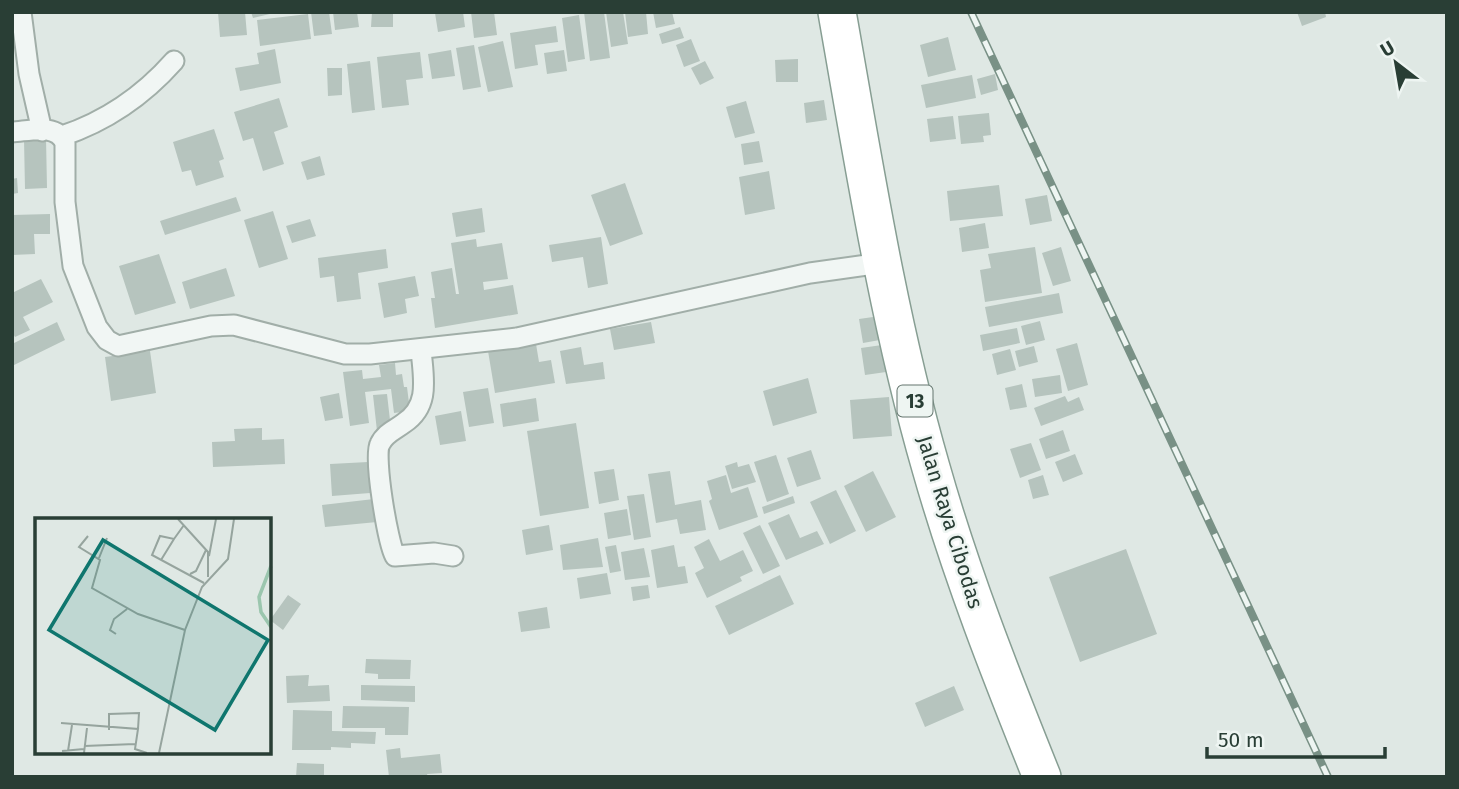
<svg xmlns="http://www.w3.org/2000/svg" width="1459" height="789" font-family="'Fira Sans',sans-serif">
	<rect width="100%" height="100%" fill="#dfe8e4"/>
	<!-- building -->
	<path fill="#b6c4be" d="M 218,12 L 245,12 L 247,35 L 220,37 Z
		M 251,12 L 273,12 L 274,13 L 253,18 Z
		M 311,12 L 329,12 L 332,34 L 314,36 Z
		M 333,12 L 357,12 L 359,27 L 335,30 Z
		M 372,12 L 393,12 L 393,27 L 371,27 Z
		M 463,12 L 465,27 L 438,32 L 435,13 Z
		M 471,12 L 494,12 L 497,35 L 474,38 Z
		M 584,12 L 604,12 L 610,58 L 590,61 Z
		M 606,12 L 623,12 L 628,44 L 611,47 Z
		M 625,12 L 646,12 L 648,34 L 628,37 Z
		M 653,12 L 672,12 L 675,24 L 656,28 Z
		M 1297,12 L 1325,12 L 1326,17 L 1302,26 Z
		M 308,14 L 311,39 L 260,46 L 257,20 Z
		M 579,15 L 585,59 L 568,62 L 562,18 Z
		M 556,26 L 558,42 L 535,45 L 538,65 L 515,69 L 510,33 Z
		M 680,27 L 684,38 L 662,44 L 659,34 Z
		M 948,37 L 956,70 L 928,77 L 920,45 Z
		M 691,39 L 700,61 L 684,67 L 676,45 Z
		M 503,41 L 513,87 L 488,92 L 478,47 Z
		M 474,45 L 481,87 L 463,90 L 456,48 Z
		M 275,49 L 281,83 L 240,91 L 235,68 L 259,64 L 257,53 Z
		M 451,50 L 455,76 L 432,79 L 428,54 Z
		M 564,50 L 567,71 L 547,74 L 544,53 Z
		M 420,52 L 423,78 L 406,80 L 409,105 L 382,108 L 377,57 Z
		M 798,59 L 798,82 L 776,82 L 775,60 Z
		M 370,61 L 375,110 L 352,113 L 347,64 Z
		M 705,61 L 714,78 L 700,85 L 691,68 Z
		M 327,68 L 342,68 L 342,95 L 328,96 Z
		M 995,74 L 998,90 L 981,95 L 977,79 Z
		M 972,75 L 976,98 L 926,108 L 921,85 Z
		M 279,98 L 288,127 L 274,132 L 284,164 L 263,171 L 253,138 L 243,141 L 234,112 Z
		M 824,100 L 827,120 L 806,123 L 804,103 Z
		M 746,101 L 755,133 L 735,138 L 726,107 Z
		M 989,113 L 991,135 L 983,136 L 984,142 L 961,144 L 958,116 Z
		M 953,116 L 956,139 L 930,142 L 927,119 Z
		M 214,129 L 224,159 L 219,161 L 224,177 L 196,186 L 191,170 L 182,172 L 173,142 Z
		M 46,138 L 47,188 L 25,189 L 24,139 Z
		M 759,141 L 763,162 L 744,165 L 741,144 Z
		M 320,156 L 325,175 L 307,180 L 301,162 Z
		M 769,171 L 775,209 L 745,215 L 739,177 Z
		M 17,178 L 18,193 L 12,194 L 12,179 Z
		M 625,183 L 643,234 L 610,246 L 591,195 Z
		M 999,185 L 1003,216 L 950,221 L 947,191 Z
		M 1047,195 L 1052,221 L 1030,225 L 1025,199 Z
		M 236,197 L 241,211 L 165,235 L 160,221 Z
		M 482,208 L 485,232 L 456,237 L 452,213 Z
		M 273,211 L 288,259 L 259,268 L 244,220 Z
		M 50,214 L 50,234 L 34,234 L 35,254 L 12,255 L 12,215 Z
		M 310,219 L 316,236 L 292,243 L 286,226 Z
		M 985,223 L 989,248 L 962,252 L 959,228 Z
		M 601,237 L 608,284 L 588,288 L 583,257 L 552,262 L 549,245 Z
		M 476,239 L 477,247 L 502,243 L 508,279 L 483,282 L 484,290 L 513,285 L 518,314 L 435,328 L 431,298 L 435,298 L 431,272 L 452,268 L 456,294 L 459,294 L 451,243 Z
		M 1035,247 L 1042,293 L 985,302 L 980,270 L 991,268 L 988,254 Z
		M 1061,247 L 1071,281 L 1053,286 L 1042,253 Z
		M 386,249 L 388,268 L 358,273 L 361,299 L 337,302 L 334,276 L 320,278 L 318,258 Z
		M 159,254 L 176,303 L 135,315 L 119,266 Z
		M 226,268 L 235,296 L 190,309 L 182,282 Z
		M 415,276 L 419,296 L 405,299 L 407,313 L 384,318 L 378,283 Z
		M 41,279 L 53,302 L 23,317 L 30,330 L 15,337 L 12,332 L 12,293 Z
		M 1059,293 L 1063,313 L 989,327 L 985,307 Z
		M 887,315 L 891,338 L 863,343 L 859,319 Z
		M 1040,321 L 1045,340 L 1026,345 L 1021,326 Z
		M 57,322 L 65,340 L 12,366 L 12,344 Z
		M 651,322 L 655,343 L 614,350 L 610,329 Z
		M 1017,328 L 1020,343 L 983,351 L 980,335 Z
		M 896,343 L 900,370 L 865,375 L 861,348 Z
		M 1077,343 L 1088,385 L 1068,391 L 1056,349 Z
		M 536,344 L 539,362 L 551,360 L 555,383 L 495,393 L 488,351 Z
		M 1034,346 L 1038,362 L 1019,367 L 1015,351 Z
		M 581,347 L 584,365 L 603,362 L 605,379 L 566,384 L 560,351 Z
		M 1010,349 L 1016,370 L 997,375 L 992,354 Z
		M 150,351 L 156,393 L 111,401 L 105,357 Z
		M 395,363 L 396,375 L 402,374 L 404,387 L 407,387 L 410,411 L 394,413 L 391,389 L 365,392 L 369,423 L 350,426 L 343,372 L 362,370 L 363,379 L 381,377 L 379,365 Z
		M 1060,375 L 1062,393 L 1035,397 L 1032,379 Z
		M 808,378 L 817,413 L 773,426 L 763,391 Z
		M 1022,384 L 1027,407 L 1010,410 L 1005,388 Z
		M 488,388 L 494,423 L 469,427 L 463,392 Z
		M 339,393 L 343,418 L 325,421 L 320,397 Z
		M 387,394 L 391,429 L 377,431 L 373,395 Z
		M 1065,396 L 1068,402 L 1079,397 L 1084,410 L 1041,426 L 1034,408 Z
		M 889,397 L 892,436 L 853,439 L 850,400 Z
		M 536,398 L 539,421 L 503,427 L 500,404 Z
		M 461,411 L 466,441 L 440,445 L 435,416 Z
		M 576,423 L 589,508 L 540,516 L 527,431 Z
		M 262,428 L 262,440 L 284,439 L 285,464 L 213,467 L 212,442 L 235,441 L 234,429 Z
		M 1063,430 L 1070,451 L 1046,459 L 1039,439 Z
		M 1031,443 L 1041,470 L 1020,478 L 1010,449 Z
		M 811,450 L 821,479 L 797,487 L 787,458 Z
		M 1075,454 L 1083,474 L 1063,482 L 1055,462 Z
		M 776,455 L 789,494 L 767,502 L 754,462 Z
		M 368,462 L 370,493 L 332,496 L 330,464 Z
		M 737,462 L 738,467 L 749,464 L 756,482 L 732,489 L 725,466 Z
		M 614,469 L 619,500 L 599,504 L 594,472 Z
		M 670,471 L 675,505 L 701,500 L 706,530 L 680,534 L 677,519 L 656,523 L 648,474 Z
		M 873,471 L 896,517 L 866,532 L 844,486 Z
		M 726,475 L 731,493 L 748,487 L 758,517 L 719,530 L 709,501 L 712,499 L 707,481 Z
		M 1043,475 L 1049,495 L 1033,499 L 1028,480 Z
		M 836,490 L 856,531 L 830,544 L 810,502 Z
		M 644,494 L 651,537 L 634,540 L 627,496 Z
		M 793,496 L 795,503 L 764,514 L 762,507 Z
		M 374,499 L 377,522 L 325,527 L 322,505 Z
		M 627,509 L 631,535 L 608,539 L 604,513 Z
		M 789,514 L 800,538 L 817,531 L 824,544 L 786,560 L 768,523 Z
		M 549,525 L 553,550 L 526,555 L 522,530 Z
		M 760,525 L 780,566 L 763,574 L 743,533 Z
		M 598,538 L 603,567 L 563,570 L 560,545 Z
		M 709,539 L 720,561 L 743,550 L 753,571 L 740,577 L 742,581 L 707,598 L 695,573 L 704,568 L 694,547 Z
		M 616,545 L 621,571 L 610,573 L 605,547 Z
		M 674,545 L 678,567 L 685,566 L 688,583 L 657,588 L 651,550 Z
		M 644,548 L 650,577 L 625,580 L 621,552 Z
		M 1126,549 L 1157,634 L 1080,662 L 1049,577 Z
		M 607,573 L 611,594 L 580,599 L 577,578 Z
		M 780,575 L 794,604 L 729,635 L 715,606 Z
		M 648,585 L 650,598 L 633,601 L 631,587 Z
		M 288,595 L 301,604 L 283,630 L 270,620 Z
		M 547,607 L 550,628 L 521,632 L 518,612 Z
		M 366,659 L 411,660 L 410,679 L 378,679 L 378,674 L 365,673 Z
		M 309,675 L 308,686 L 329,685 L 330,701 L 287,703 L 286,676 Z
		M 361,685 L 415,686 L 415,702 L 361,700 Z
		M 954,686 L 964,710 L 925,727 L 915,703 Z
		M 343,706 L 409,707 L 408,735 L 385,735 L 385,728 L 342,728 Z
		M 293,710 L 332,711 L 332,731 L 376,732 L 375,744 L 351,743 L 351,748 L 331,747 L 331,750 L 292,750 Z
		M 400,748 L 401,758 L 440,754 L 442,773 L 427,774 L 428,777 L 389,777 L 386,750 Z
		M 297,763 L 324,764 L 324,777 L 296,777 Z"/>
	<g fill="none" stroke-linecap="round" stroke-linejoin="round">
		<defs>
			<path id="street" d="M 21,12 L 29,74 L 42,131
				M 12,132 C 30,131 57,123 65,143 L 65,202 L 73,266 L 97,327 L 107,340 L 118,346 L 211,326 L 234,325 L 345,354 L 370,354 L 517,338 L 810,273 L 881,263
				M 62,136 C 107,121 143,96 174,61
				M 421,349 C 423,377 431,405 404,423 C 395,430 385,433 380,444 C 373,456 388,543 395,556 L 434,553 L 453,556"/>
			<path id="highway" d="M 837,12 C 864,165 888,319 931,468 C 961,574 1001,675 1042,777"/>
		</defs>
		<!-- street casing -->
		<use href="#street" stroke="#a1aea8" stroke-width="23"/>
		<!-- highway casing -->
		<use href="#highway" stroke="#879e93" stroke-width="40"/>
		<!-- street -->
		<use href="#street" stroke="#f1f6f4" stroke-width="19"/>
		<!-- highway -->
		<use href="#highway" stroke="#fff" stroke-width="37"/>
		<defs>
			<path id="rail" d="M 971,12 L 1328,777"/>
		</defs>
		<!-- rail casing -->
		<use href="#rail" stroke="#799186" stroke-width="8"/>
		<!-- rail -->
		<use href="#rail" stroke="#eef5f2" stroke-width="5" stroke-dasharray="16" stroke-linecap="butt"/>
	</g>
	<g text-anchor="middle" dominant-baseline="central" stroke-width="5" stroke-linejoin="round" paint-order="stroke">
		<!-- shield labels -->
		<rect fill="#eef5f2" stroke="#64756e" stroke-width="2" x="897.5" y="385.5" width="35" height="31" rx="5"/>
		<g font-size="19" font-weight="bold" fill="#293e35">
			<text x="915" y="401">13</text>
		</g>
		<!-- street labels -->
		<g font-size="21" fill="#293e35" stroke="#eef5f2">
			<text transform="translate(950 522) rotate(73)">Jalan Raya Cibodas</text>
		</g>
	</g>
	<!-- overview -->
	<g transform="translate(35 518)">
		<rect width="236" height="236" fill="#dfe8e4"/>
		<path fill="none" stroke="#9bc6ae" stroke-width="3.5" d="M 236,48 L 224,79 L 226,94 L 236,109"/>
		<path fill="none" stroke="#96a49e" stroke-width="2" d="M 143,1 L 173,34 L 173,59M 149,7 L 139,21 L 125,18 L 117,37 L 169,65M 53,18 L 44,29 L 65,42 L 57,70 L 103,96 L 150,112M 174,38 L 181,1M 64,40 L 72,20M 126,42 L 139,21M 155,56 L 161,53 L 171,32M 81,116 L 75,112 L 79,101 L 92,91M 26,205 L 103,211 L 100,231 L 112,235M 74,212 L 74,196 L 104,195 L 103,211M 49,228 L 100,226M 27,233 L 49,231M 33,233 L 37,207M 49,235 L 52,210M 124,235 L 150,112 L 167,69 L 193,41 L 199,1"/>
		<path fill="#0f766e" fill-opacity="0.15" stroke="#0f766e" stroke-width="3.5" d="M 68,22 L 233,122 L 180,212 L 14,112 Z"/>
		<rect width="236" height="236" fill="none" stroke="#293e35" stroke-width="3.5"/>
	</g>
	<!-- border -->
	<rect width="1459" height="789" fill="none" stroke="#293e35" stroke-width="28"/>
	<!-- north arrow -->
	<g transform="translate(1396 63) rotate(329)" stroke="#eef5f2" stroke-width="5" paint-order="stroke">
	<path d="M0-5L12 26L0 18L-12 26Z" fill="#293e35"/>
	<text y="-10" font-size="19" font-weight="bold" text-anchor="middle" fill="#293e35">U</text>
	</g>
	<!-- scale -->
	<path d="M1207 747v10h178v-10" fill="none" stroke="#293e35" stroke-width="3.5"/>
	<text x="1218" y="747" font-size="21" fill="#293e35" stroke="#eef5f2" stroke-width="5" paint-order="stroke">50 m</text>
</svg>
